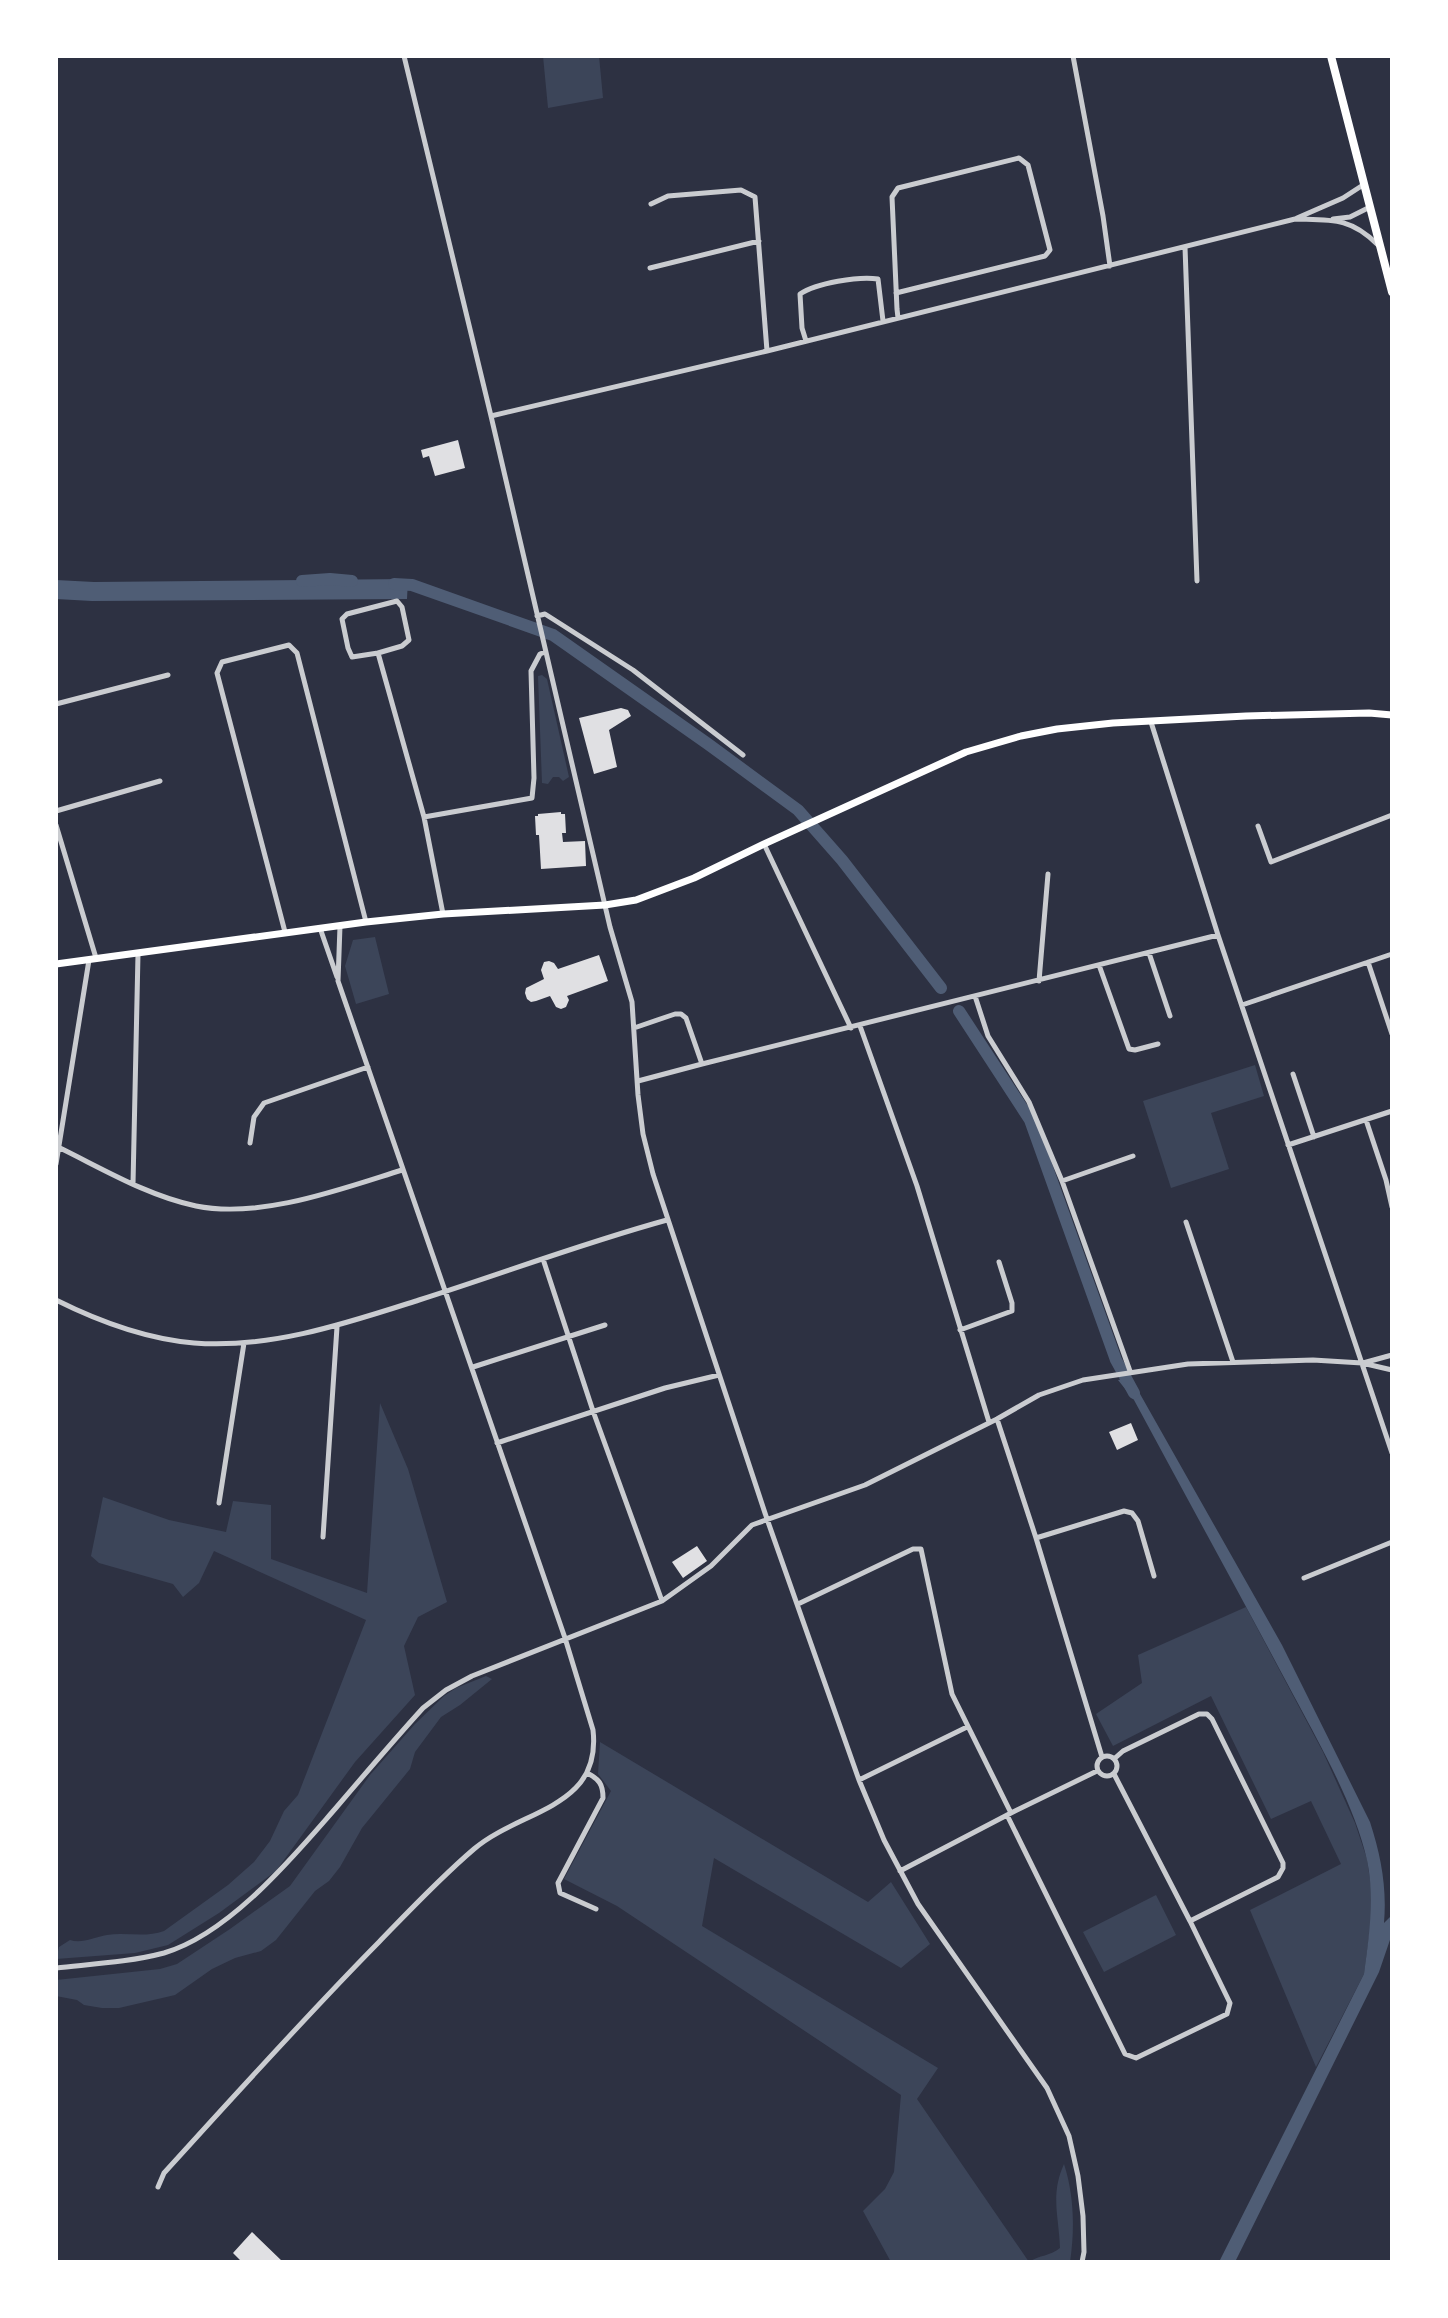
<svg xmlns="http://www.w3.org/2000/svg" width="1448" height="2318" font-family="'Golos Text',sans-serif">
	<rect width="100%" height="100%" fill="#2d3142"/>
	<!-- green -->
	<path fill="#3c4559" d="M 543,56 L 599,56 L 603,98 L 548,108 Z
		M 542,675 L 547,679 L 569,777 L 563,781 L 559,777 L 553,777 L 548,784 L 542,783 L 538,676 Z
		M 375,937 L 389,994 L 356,1004 L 345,966 L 353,940 Z
		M 1255,1065 L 1264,1096 L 1211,1113 L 1229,1169 L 1171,1188 L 1143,1101 Z
		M 380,1403 L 408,1469 L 447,1602 L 418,1617 L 404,1646 L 415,1695 L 355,1762 L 276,1871 L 219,1913 L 168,1945 L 135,1953 L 56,1959 L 59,1947 L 70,1940 C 82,1944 94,1937 107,1935 C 126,1932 146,1938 164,1931 L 228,1885 L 254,1862 L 270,1841 L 284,1811 L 298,1795 L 366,1620 L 214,1551 L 199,1583 L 183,1597 L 173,1584 L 99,1563 L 91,1556 L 103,1497 L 169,1520 L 226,1532 L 233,1501 L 271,1505 L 271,1559 L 367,1593 Z
		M 1246,1607 L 1323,1752 L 1355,1823 L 1367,1859 L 1372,1893 L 1371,1922 L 1364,1974 L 1316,2067 L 1250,1910 L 1341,1864 L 1311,1801 L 1271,1819 L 1211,1696 L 1113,1746 L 1096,1714 L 1142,1683 L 1138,1655 Z
		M 486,1676 L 492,1679 L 460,1705 L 441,1717 L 415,1752 L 410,1769 L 362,1828 L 340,1867 L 329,1881 L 315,1891 L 276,1940 L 261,1951 L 235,1958 L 212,1969 L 175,1995 L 119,2008 L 102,2008 L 84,2005 L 77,2000 L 56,1996 L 56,1980 L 160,1969 L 177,1964 L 230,1929 L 290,1886 L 370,1775 L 415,1724 L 444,1696 L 456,1688 Z
		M 600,1742 L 868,1902 L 891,1882 L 930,1944 L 901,1968 L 714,1858 L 702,1926 L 938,2068 L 917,2099 L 1029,2262 C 1039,2255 1051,2256 1060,2248 C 1059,2216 1050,2195 1064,2164 C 1074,2195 1075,2229 1070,2262 L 891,2262 L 863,2211 L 885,2189 L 894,2172 L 901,2095 L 617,1906 L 564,1879 L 611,1791 L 598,1774 Z
		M 1156,1895 L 1176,1935 L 1104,1972 L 1083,1932 Z"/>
	<!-- water -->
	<path fill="#4f5d75" d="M 408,579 L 407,599 L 92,601 L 56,599 L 56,580 L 94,582 Z
		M 1131,1378 L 1282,1645 L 1370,1822 C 1381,1856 1387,1887 1384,1923 L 1392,1915 L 1392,1934 L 1379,1972 L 1235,2262 L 1219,2262 L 1364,1974 C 1369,1936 1375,1898 1367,1860 C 1354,1802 1315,1736 1287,1683 C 1237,1589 1185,1495 1134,1400 L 1118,1380 Z"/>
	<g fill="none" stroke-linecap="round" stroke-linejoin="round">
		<!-- canal -->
		<path stroke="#4f5d75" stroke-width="12" d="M 302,581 L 330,579 L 352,581
			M 394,584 L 412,585 L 553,635 L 708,744 L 798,810 L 842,860 L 941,988
			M 959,1011 L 1030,1120 L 1116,1360 L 1134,1393"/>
	</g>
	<!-- building -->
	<path fill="#e0e0e3" d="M 458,440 L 465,468 L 435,476 L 429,456 L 423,458 L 421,450 Z
		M 621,708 L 628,710 L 631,716 L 609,730 L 617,767 L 594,774 L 579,718 Z
		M 561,812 L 561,814 L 565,814 L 566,833 L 562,833 L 563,842 L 585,841 L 586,866 L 541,869 L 539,835 L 536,835 L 535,816 L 538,816 L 538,814 Z
		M 599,955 L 608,981 L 567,996 L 569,1000 L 566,1007 L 561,1009 L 556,1007 L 550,996 L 536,1001 L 531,1002 L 527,999 L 525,993 L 526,988 L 544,979 L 541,970 L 544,962 L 549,961 L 554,963 L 558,969 Z
		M 1131,1423 L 1138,1440 L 1117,1450 L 1109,1432 Z
		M 697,1546 L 707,1561 L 683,1578 L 672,1562 Z
		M 252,2232 L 283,2262 L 242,2262 L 233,2253 Z"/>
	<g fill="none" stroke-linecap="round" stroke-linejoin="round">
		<!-- minor -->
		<path stroke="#caccd0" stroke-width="5" d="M 404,56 L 491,416 L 610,927 L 632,1002 L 638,1095 L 643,1134 L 653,1174 L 767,1519 L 859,1780 L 884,1840 L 918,1904 L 1047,2088 L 1069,2136 L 1078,2176 L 1083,2216 L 1084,2252 L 1082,2262
			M 1073,56 L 1103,216 L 1110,266
			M 651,204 L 668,196 L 741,190 L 755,197 L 767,351
			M 1297,218 L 1343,198 L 1363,185
			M 1333,219 L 1350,217 L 1370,207
			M 1185,247 L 1197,581
			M 650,268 L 759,241
			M 896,293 L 1045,256 L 1050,250 L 1028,165 L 1019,158 L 898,188 L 892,197 L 897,309 L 898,318
			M 806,341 L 802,328 L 800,294 C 816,283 859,276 878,279 L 883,321
			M 491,416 L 767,351 L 1295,219 C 1331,220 1350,217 1377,244
			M 537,616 L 545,614 L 633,670 L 743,755
			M 378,653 L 352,657 L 348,648 L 342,619 L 347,614 L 397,601 L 402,607 L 409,640 L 402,646 L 378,653 L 424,817 L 443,914
			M 56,704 L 168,675
			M 1151,722 L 1218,935 L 1392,1453
			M 56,811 L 160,781
			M 424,817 L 532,798 L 534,778 L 531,671 L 540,654 L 545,652
			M 56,825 L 96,958
			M 1258,826 L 1271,862 L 1392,815
			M 764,844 L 851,1028
			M 320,928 L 337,977
			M 285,932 L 217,673 L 222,662 L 289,645 L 297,653 L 366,922
			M 1149,953 L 1170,1016
			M 1368,962 L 1392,1034
			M 1099,965 L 1129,1049 L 1135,1050 L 1158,1044
			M 1039,981 L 1048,874
			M 975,996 L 988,1036 L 1029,1102 L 1062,1181 L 1130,1371
			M 1242,1005 L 1392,954
			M 860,1026 L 917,1186 L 989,1422
			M 634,1028 L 675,1014 L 681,1014 L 686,1018 L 702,1064 L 638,1081
			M 702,1064 L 1218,935
			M 1293,1074 L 1314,1137
			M 1366,1120 L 1386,1180 L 1392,1207
			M 250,1143 L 254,1117 L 264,1103 L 368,1067
			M 1288,1145 L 1392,1111
			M 60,1148 C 103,1169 148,1196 196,1206 C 261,1219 341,1189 402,1170
			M 56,1164 L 89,960
			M 1062,1181 L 1133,1156
			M 133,1184 L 138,954
			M 1186,1222 L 1233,1362
			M 543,1259 L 593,1411 L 662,1601
			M 56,1300 C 98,1321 147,1339 194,1343 C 271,1349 347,1323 419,1300 C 501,1274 583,1243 667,1220
			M 960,1330 L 1012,1311 L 1012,1303 L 999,1262
			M 1363,1363 L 1392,1355
			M 473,1367 L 605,1325
			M 997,1419 L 1036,1538 L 1102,1757
			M 497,1443 L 665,1388 L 719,1375
			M 219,1503 L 244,1343
			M 323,1537 L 337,1327
			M 1036,1538 L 1124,1511 L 1132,1513 L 1138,1521 L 1154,1576
			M 1304,1578 L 1392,1542
			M 798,1604 L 913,1549 L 921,1549 L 952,1694 L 1011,1813
			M1097 1766a10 10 0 1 1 20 0a10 10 0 1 1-20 0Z
			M 1114,1759 L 1123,1751 L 1199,1714 L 1207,1714 L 1212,1719 L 1283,1863 L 1283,1868 L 1278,1877 L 1190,1921
			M 587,1773 C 599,1779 603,1784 603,1798 L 558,1883 L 560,1893 L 596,1909
			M 859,1780 L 967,1727
			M 1007,1815 L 1125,2054 L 1136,2058 L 1227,2014 L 1230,2003 L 1190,1921 L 1114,1774
			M 900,1871 L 1011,1813 L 1097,1771
			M 56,1968 C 92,1964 130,1962 164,1953 C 229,1934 292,1858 335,1809 C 364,1775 393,1741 423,1708 L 446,1690 L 472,1676 L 662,1601 L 711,1566 L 752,1525 L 865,1485 L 997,1419 L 1039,1395 L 1083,1380 L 1188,1364 L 1313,1360 L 1362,1363 L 1392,1370
			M 158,2187 L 164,2173 C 235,2095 305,2017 379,1942 C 410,1910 440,1878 474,1849 C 521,1809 602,1809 593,1730 L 565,1638 L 338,981 L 340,926"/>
		<!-- secondary -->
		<path stroke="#fff" stroke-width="7" d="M 56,964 L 366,922 L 443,914 L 605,905 L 636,900 L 694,878 L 764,844 L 966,752 L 1021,736 L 1057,729 L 1113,723 L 1246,716 L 1369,713 L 1392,715"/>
		<!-- primary -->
		<path stroke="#fff" stroke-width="8" d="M 1331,56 L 1392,292"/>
	</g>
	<!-- border -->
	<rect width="1448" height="2318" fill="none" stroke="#ffffff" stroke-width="116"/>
</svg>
